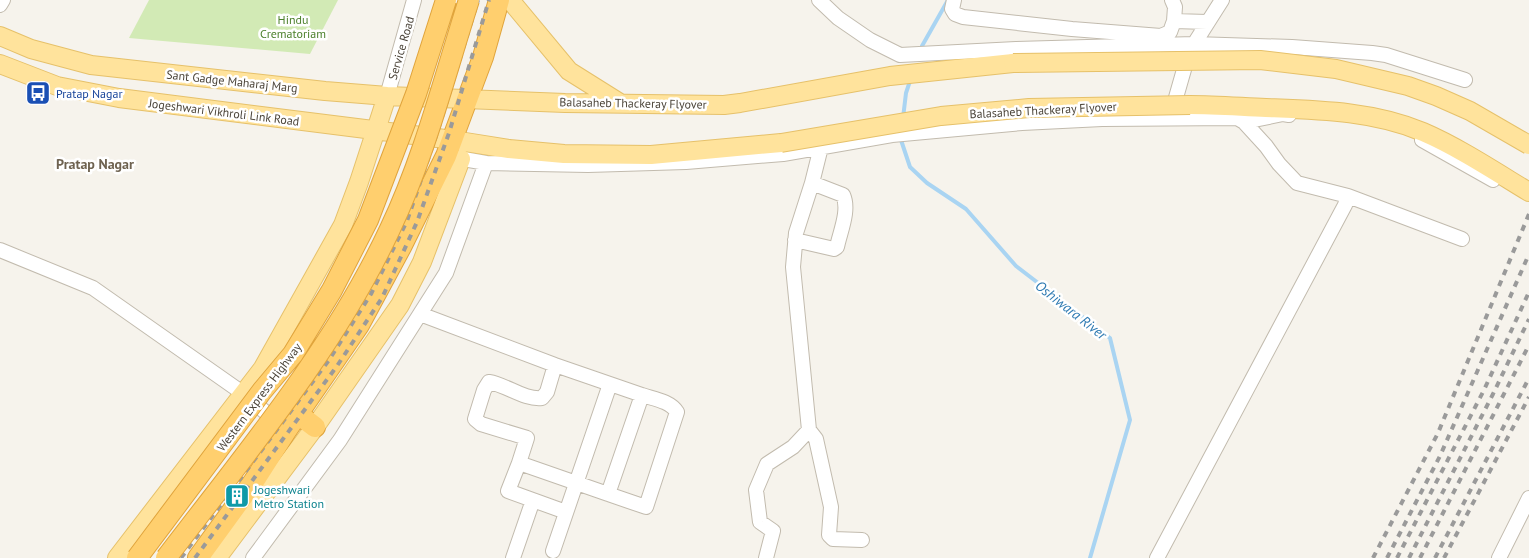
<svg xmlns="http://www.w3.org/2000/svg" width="1529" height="558" font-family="'PT Sans',sans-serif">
	<rect width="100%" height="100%" fill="#f6f3ec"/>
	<!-- green -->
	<path fill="#d2eab5" d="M 149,0 L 338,0 L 310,54 L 129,38 Z"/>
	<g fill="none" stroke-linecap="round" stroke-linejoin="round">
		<!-- stream -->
		<path stroke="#a9d4f2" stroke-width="4" d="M 922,46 L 948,0
			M 903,118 L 906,93 L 911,78
			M 901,140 L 910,167 L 927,183 L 966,209 L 1016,266 L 1110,338 L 1130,420 L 1090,558"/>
		<defs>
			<path id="minor" d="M 819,0 L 838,18 L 870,40 L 900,55 L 1016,49 L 1194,44 L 1292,47 L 1372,53 L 1386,55 L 1465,80
				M 954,0 L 952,9 L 955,14 L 963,17 L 1072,29 L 1161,36 L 1170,32 L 1174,21 L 1207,22
				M 1172,0 L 1175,7 L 1174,21
				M 0,5 L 3,0
				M 387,96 L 414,0
				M 1171,115 L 1189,52 L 1222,0
				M 1244,122 L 1283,114 L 1289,115
				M 1422,140 L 1493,180
				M 486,163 L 588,165 L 686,162 L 783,154 L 892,135 L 1022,123 L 1102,119 L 1237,118 L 1244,122 L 1266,146 L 1279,164 L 1297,183 L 1348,196 L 1345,205 L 1157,558
				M 1348,196 L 1462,239
				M 795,240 L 834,249 L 837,247 C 840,232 850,210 843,195 L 812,183
				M 0,250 L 93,288 L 244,394 L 278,423
				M 420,314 L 555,365 L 642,395 L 608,494 L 519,463 L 527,438 L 481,424 L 475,419 L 484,390 L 489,382 C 507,385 524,400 542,398 L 547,392 L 555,365
				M 809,430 L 816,439 L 831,507 L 829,535 L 833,539 L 862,540
				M 519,463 L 508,491 L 566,512
				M 608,494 L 646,507 L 677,412 C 670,401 654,399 642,395
				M 553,551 L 610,384
				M 253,558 L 340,440 L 446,273 L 486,163 L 452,157
				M 513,558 L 533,500
				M 766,558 L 773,531 L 760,522 L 756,490 L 767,464 L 793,447 L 809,430 L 793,267 L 796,233 L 812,183 L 821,147
				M 1499,558 L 1529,498"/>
			<path id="major" d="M 510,0 L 569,71 L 620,103
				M 0,36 L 31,49 L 91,65 L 325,91 L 387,96 L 565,103 L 724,105 L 740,103 L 890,76 L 1013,63
				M 0,64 L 57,86 L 119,98 L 453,140 L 509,149 L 564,154 L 651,155 L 781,143
				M 1190,105 C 1215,105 1241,107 1266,108 C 1318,110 1374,111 1423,132 C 1458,147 1496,172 1529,192
				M 117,558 L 263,368 L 343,225 L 359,182 L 387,96
				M 217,558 L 315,427 L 400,305 L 422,262 L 461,159"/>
			<path id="highway" d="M 298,414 L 315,427
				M 198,558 L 254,481 L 286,431 L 359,325 L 401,247 L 446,156 L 483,57 L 499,0"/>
		</defs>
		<!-- minor casing -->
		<use href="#minor" stroke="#c2bbae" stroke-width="16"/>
		<!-- major casing -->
		<use href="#major" stroke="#e6c16a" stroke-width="20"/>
		<!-- highway casing -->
		<use href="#highway" stroke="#e0a43c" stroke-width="22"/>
		<!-- minor -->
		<use href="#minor" stroke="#fff" stroke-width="14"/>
		<!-- major -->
		<use href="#major" stroke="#ffe39c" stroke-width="18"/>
		<!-- highway -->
		<use href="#highway" stroke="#ffcf6e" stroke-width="20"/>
		<!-- rail -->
		<path stroke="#9a9a9a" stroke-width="4" stroke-dasharray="6 6" stroke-linecap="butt" d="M 181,558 L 329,360 L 371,294 L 407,221 L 438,130 L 478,0
			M 195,558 L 337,366 L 382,298 L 417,222 L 449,133 L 489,0
			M 1373,558 L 1438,433 L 1529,214
			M 1387,558 L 1440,456 L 1529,254
			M 1397,558 L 1484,390 L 1529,292
			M 1409,558 L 1493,394 L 1529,319
			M 1420,558 L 1529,345
			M 1435,558 L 1529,378
			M 1444,558 L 1529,397"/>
		<defs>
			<path id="major-bridge" d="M 1013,63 L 1260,60 L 1336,69 L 1408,86 L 1436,96 L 1470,111 L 1529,145
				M 781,143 L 941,116 L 1029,108 L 1190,105"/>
			<path id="highway-bridge" d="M 137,558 L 262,391 L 293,354 L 332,290 L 368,220 L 416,94 L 446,0
				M 166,558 C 246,453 334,349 390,229 C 424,158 445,75 469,0"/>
		</defs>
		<!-- major-bridge casing -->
		<use href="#major-bridge" stroke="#e6c16a" stroke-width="20" stroke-linecap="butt"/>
		<!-- highway-bridge casing -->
		<use href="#highway-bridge" stroke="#e0a43c" stroke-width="22" stroke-linecap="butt"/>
		<!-- major-bridge -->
		<use href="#major-bridge" stroke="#ffe39c" stroke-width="18"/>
		<!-- highway-bridge -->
		<use href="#highway-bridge" stroke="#ffcf6e" stroke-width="20"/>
	</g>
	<!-- icons -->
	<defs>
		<symbol id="bus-square" viewBox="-11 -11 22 22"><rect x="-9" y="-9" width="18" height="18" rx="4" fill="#1a4fb4" stroke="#fff"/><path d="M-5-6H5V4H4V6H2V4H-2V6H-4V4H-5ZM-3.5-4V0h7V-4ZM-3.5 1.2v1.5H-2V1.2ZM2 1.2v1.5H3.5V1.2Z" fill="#fff"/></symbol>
		<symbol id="building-square" viewBox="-11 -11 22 22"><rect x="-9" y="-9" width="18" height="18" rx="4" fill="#0f9aa8" stroke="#fff"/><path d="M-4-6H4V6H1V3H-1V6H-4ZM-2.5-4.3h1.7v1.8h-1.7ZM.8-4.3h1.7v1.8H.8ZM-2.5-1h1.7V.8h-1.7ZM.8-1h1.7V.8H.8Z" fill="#fff"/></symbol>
	</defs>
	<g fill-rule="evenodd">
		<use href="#bus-square" x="24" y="79" width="28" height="28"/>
		<use href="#building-square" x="223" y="482" width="28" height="28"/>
	</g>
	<g text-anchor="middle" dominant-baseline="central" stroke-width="5" stroke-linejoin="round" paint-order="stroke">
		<!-- park labels -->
		<g font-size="12" fill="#4a7f2a" stroke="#fff">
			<text x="293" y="19">Hindu<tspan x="293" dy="14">Crematoriam</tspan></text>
		</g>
		<!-- street labels -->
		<g font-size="12" fill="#4b4439" stroke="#fff">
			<text transform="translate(401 48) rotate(-74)">Service Road</text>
			<text transform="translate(232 81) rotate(6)">Sant Gadge Maharaj Marg</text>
			<text transform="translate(633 103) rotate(1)">Balasaheb Thackeray Flyover</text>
			<text transform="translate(1043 110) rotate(-3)">Balasaheb Thackeray Flyover</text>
			<text transform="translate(224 112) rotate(7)">Jogeshwari Vikhroli Link Road</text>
			<text transform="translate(259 397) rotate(-53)">Western Express Highway</text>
		</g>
		<!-- transit labels -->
		<g font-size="12" fill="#164399" stroke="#fff" text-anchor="start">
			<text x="56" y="93">Pratap Nagar</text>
		</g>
		<!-- culture labels -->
		<g font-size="12" fill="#0d838f" stroke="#fff" text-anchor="start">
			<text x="254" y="489">Jogeshwari<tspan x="254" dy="14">Metro Station</tspan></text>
		</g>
		<!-- neighbourhood labels -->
		<g font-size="14" font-weight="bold" fill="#6e6250" stroke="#fff">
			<text x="95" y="164">Pratap Nagar</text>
		</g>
		<!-- water labels -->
		<g font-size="14" font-style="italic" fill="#2e7ab2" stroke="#fff">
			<text transform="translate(1071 310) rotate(38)">Oshiwara River</text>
		</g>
	</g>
</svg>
